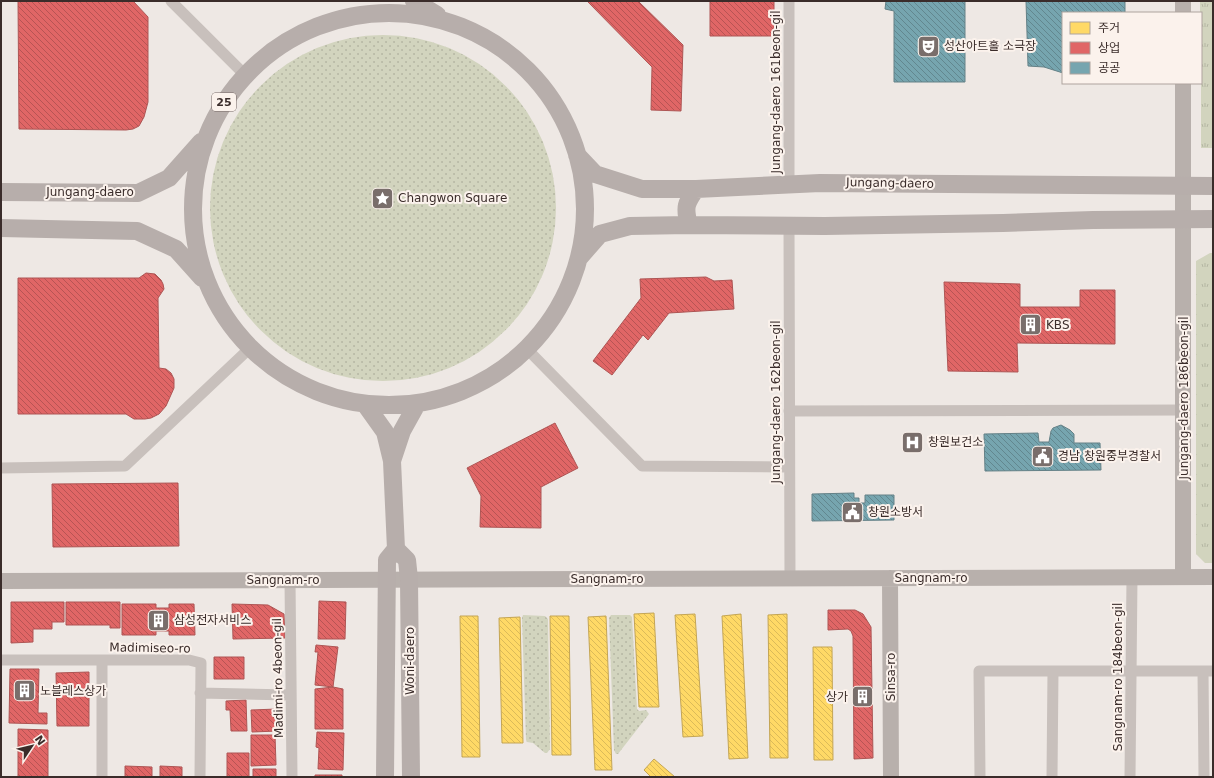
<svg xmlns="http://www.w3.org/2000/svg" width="1214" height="778" font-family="'DejaVu Sans','Noto Sans KR',sans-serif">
	<defs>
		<pattern id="grass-dots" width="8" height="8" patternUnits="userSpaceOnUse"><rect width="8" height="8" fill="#d2d4be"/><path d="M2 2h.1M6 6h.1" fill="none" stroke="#b5b6a3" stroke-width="1.8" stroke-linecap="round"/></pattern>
		<pattern id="park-tufts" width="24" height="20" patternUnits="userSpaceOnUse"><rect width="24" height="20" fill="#d2d4be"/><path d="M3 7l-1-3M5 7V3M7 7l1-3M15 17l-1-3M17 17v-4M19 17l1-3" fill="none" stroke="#b5b6a3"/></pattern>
		<pattern id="homes-back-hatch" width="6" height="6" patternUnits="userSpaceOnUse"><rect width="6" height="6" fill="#ffd966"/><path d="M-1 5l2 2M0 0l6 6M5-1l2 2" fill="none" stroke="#dbba59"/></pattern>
		<pattern id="shops-back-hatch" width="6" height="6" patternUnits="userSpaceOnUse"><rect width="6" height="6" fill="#e06666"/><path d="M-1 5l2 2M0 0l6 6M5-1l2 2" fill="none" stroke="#b75454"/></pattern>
		<pattern id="public-back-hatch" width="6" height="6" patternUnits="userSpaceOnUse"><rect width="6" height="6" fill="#76a5af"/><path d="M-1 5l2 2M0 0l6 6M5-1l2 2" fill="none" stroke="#62878f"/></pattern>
	</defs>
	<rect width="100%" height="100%" fill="#eee8e4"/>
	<!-- grass -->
	<path fill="url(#grass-dots)" d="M210 208a173 173 0 1 1 346 0a173 173 0 1 1-346 0Z
		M 523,615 L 545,616 L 548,619 L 550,749 L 547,753 L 545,753 L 533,743 L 527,742 L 526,740 L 522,618 Z
		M 611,615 L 630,615 L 632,617 L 637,709 L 639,711 L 646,710 L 649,714 L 618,754 L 616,754 L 614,750 L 609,618 Z"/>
	<!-- park -->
	<path fill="url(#park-tufts)" d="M 1200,1 L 1213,1 L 1213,148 L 1201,148 L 1201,13 L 1200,13 Z
		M 1210,253 L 1213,253 L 1213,563 L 1205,563 L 1196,554 L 1196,261 Z"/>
	<!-- homes -->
	<path fill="url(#homes-back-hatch)" stroke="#c4a554" d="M 654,613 L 659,707 L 639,707 L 634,614 Z
		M 695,614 L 703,736 L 683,737 L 675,615 Z
		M 741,614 L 748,758 L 729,759 L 722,616 Z
		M 787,614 L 788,758 L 770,758 L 768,615 Z
		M 460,616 L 478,616 L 480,757 L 462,757 Z
		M 550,616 L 569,616 L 571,755 L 552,755 Z
		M 606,616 L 612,770 L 595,770 L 588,617 Z
		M 520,617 L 523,743 L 502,743 L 499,618 Z
		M 813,647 L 832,647 L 833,760 L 814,760 Z
		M 654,759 L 675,777 L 651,777 L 644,770 Z"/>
	<!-- shops -->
	<path fill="url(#shops-back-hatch)" stroke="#ae5554" d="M 18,1 L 133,1 L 148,17 L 148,102 L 144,117 L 139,126 L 133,129 L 126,130 L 19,129 Z
		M 587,1 L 638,1 L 683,45 L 681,111 L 651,110 L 652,67 Z
		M 710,1 L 774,1 L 774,36 L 710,36 Z
		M 146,273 L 155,274 L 161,280 L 163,284 L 164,289 L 158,298 L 159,368 L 166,369 L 171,373 L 174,379 L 174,388 L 166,406 L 159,414 L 151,418 L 145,419 L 134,419 L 126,414 L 18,414 L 18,278 L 139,278 Z
		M 706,277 L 714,281 L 732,280 L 734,309 L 669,313 L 648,340 L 643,335 L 612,375 L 593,361 L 641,298 L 640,279 Z
		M 944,282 L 1020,284 L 1020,307 L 1080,307 L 1080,290 L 1115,290 L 1115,344 L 1017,343 L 1018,372 L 948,371 Z
		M 555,423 L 578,468 L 541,487 L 541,528 L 480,527 L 481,496 L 467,468 Z
		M 178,483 L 179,546 L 53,547 L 52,484 Z
		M 319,601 L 346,602 L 345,639 L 318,639 Z
		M 11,602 L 64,602 L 64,622 L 52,622 L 52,629 L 33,629 L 33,642 L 11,643 Z
		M 66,602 L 120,602 L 120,628 L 110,628 L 110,625 L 66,625 Z
		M 122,604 L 156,604 L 156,608 L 169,608 L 169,604 L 194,604 L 195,635 L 169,635 L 169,631 L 156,631 L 156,635 L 122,635 Z
		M 232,604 L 268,605 L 284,614 L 285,638 L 233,639 Z
		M 828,610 L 855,610 L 863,614 L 871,627 L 873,758 L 854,759 L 853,636 L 851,631 L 848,629 L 828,630 Z
		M 316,645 L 338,647 L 333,687 L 315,685 L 318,652 L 315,652 Z
		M 214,657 L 244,657 L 244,679 L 214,679 Z
		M 10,669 L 39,669 L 38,713 L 47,713 L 47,724 L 9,723 Z
		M 89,672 L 89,726 L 57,726 L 56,673 Z
		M 333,687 L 343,689 L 343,729 L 315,729 L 315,689 Z
		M 246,700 L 247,731 L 231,731 L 230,710 L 226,710 L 226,701 Z
		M 277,709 L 278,731 L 252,732 L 251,710 Z
		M 18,729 L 48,730 L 48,777 L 18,777 Z
		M 317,732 L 344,733 L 343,770 L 318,769 L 319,748 L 316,747 Z
		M 251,735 L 275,735 L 276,765 L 251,766 Z
		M 227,753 L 249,753 L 249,777 L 227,777 Z
		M 125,766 L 152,767 L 152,777 L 125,777 Z
		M 160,766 L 182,767 L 182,777 L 160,777 Z
		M 253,769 L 276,769 L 276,777 L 253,777 Z
		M 315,775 L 342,775 L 342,777 L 315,777 Z"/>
	<!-- public -->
	<path fill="url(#public-back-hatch)" stroke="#648187" d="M 886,1 L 965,1 L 965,82 L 894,82 L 894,11 L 885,9 Z
		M 1026,1 L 1125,1 L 1125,13 L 1063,13 L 1063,73 L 1044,67 L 1028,66 Z
		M 1061,425 L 1070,430 L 1074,434 L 1074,443 L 1100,443 L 1101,470 L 985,471 L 984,434 L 1038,433 L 1039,442 L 1049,442 L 1051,431 L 1053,428 Z
		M 854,493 L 854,498 L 859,498 L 859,503 L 865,503 L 865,495 L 894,495 L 894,520 L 812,521 L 812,494 Z"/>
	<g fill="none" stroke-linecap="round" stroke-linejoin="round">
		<!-- street -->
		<path stroke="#c8c0bc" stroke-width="11" d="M 171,1 L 245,75
			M 789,183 L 789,1
			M 789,226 L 790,578
			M 527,349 L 642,466 L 789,467
			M 789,411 L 1184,410
			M 1,468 L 125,466 L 250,348
			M 290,580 L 292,777
			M 1,660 L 189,660 L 201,663 L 200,777
			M 1203,671 L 1204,777
			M 200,693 L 291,695
			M 102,777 L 102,660
			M 980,777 L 979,671 L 1213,671
			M 1052,777 L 1053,671
			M 1130,777 L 1132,577"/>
		<!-- secondary -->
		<path stroke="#b8b0ac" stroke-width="16" d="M 1183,1 L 1183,13
			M 1183,83 L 1183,577
			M 890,578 L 891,777
			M 1,581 L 1213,577"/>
		<!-- primary -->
		<path stroke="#b7aeab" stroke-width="18" d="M 414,1 L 437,15
			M193 209a196 196 0 1 1 392 0a196 196 0 1 1-392 0Z
			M 577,155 L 595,174 L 642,189 L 696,189 L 820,183 L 1213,186
			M 1,192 L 138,193 L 169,178 L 201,142
			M 689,225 C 684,207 686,203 696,189
			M 1,228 L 137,231 L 176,249 L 202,278
			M 579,258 L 600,234 L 630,226 L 689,225 L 825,226 L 1003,223 L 1093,220 L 1213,219
			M 365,404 L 385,432 L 392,461 L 396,549 L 407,560 L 409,579 L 411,777
			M 392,461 L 402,431 L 417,404
			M 385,777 L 387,560 L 396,549"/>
	</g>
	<!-- icons -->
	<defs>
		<symbol id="theatre-square" viewBox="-11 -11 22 22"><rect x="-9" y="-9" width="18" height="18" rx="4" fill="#796e6b" stroke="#fbf2ec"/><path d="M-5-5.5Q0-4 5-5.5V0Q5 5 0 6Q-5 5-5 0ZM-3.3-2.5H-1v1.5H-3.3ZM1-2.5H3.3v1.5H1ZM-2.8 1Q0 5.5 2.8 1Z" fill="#fff"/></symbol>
		<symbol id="sight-square" viewBox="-11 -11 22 22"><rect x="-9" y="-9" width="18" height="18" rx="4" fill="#796e6b" stroke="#fbf2ec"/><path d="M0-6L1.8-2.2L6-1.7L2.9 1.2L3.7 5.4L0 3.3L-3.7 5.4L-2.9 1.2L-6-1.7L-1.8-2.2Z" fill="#fff"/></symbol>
		<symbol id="building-square" viewBox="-11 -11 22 22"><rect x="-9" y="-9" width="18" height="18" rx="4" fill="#796e6b" stroke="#fbf2ec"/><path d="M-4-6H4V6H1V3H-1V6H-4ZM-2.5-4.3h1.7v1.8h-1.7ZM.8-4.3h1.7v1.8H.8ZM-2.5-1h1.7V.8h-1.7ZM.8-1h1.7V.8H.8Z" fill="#fff"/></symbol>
		<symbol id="hospital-square" viewBox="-11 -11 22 22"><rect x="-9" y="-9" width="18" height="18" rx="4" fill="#796e6b" stroke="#fbf2ec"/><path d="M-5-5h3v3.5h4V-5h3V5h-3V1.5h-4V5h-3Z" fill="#fff"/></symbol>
		<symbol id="civic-square" viewBox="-11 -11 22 22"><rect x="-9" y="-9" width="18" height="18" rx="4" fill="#796e6b" stroke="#fbf2ec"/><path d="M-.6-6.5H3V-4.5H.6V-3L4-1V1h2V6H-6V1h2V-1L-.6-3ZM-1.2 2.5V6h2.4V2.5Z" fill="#fff"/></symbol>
	</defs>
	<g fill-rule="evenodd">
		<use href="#theatre-square" x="916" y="34" width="25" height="25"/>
		<use href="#sight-square" x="370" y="186" width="25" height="25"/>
		<use href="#building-square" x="1018" y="312" width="25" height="25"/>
		<use href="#hospital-square" x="900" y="430" width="25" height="25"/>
		<use href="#civic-square" x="1030" y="444" width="25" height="25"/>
		<use href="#civic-square" x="840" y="500" width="25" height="25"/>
		<use href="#building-square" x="146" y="608" width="25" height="25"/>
		<use href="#building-square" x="12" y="678" width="25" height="25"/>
		<use href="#building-square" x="850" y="684" width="25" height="25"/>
	</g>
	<g text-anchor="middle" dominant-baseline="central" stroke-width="4" stroke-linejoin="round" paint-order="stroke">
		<!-- shield labels -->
		<rect fill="#fbf2ec" stroke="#746764" stroke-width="1" x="212" y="93" width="24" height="18" rx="3"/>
		<g font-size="11" font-weight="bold" fill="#3a2c2a">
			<text x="224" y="102">25</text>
		</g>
		<!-- poi labels -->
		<g font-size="12" fill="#3a2c2a" stroke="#fbf2ec" text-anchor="start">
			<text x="944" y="46">성산아트홀 소극장</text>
			<text x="398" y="198">Changwon Square</text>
			<text x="1046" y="325">KBS</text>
			<text x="928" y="442">창원보건소</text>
			<text x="1058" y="456">경남 창원중부경찰서</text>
			<text x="868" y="512">창원소방서</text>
			<text x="174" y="620">삼성전자서비스</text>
			<text x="40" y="691">노블레스상가</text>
			<text x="848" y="697" text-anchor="end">상가</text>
		</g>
		<!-- street labels -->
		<g font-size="12" fill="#3a2c2a" stroke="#fbf2ec">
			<text transform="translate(776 92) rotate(-90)">Jungang-daero 161beon-gil</text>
			<text transform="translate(890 183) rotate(1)">Jungang-daero</text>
			<text x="90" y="192">Jungang-daero</text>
			<text transform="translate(1184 398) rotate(-90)">Jungang-daero 186beon-gil</text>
			<text transform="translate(776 402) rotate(-90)">Jungang-daero 162beon-gil</text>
			<text x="931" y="578">Sangnam-ro</text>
			<text x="607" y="579">Sangnam-ro</text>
			<text x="283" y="580">Sangnam-ro</text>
			<text transform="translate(150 648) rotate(1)">Madimiseo-ro</text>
			<text transform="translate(410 661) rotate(-90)">Woni-daero</text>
			<text transform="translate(891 677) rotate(-90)">Sinsa-ro</text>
			<text transform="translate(1118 677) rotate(-90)">Sangnam-ro 184beon-gil</text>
			<text transform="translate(278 678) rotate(-91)">Madimi-ro 4beon-gil</text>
		</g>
	</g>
	<!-- border -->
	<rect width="1214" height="778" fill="none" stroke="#3a2c2a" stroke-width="4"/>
	<!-- legend -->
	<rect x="1062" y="12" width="140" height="72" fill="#fbf2ec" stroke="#aea39e"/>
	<rect x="1070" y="22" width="20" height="12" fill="#ffd966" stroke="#aea39e"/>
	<text x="1098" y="32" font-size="12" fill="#3a2c2a">주거</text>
	<rect x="1070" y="42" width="20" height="12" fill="#e06666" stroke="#aea39e"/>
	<text x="1098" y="52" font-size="12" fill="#3a2c2a">상업</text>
	<rect x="1070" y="62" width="20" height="12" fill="#76a5af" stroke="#aea39e"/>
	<text x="1098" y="72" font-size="12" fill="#3a2c2a">공공</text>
	<!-- north arrow -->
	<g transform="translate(32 746) rotate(55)" stroke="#fbf2ec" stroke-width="3" paint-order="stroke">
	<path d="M0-3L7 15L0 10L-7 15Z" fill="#3a2c2a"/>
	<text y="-6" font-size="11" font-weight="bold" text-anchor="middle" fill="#3a2c2a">N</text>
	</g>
</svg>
